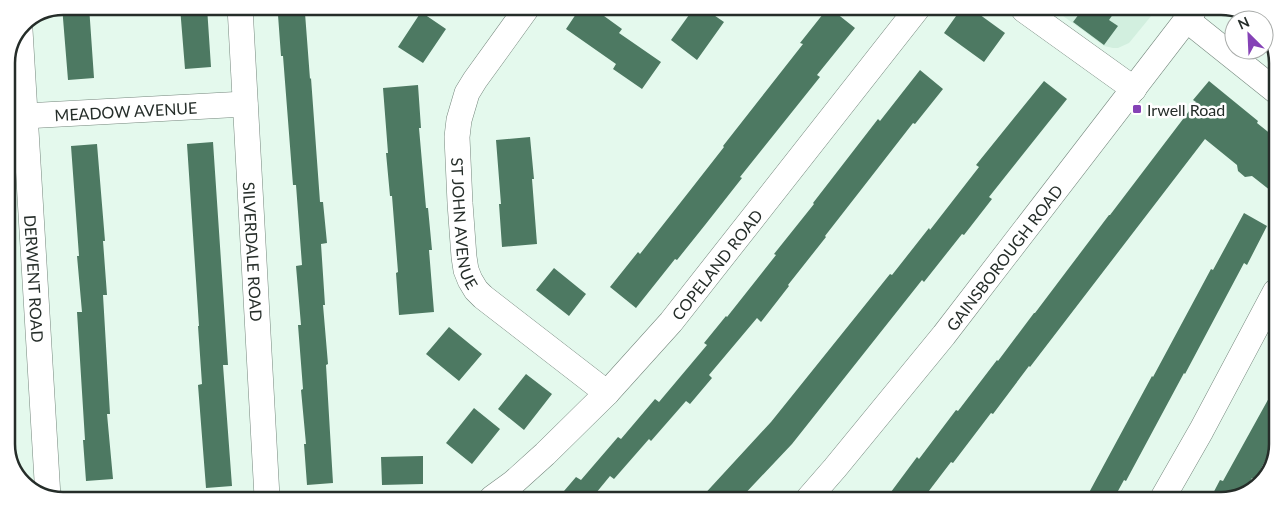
<svg xmlns="http://www.w3.org/2000/svg" width="1284" height="507" font-family="Lato,sans-serif">
	<rect width="100%" height="100%" fill="#e4f9ed"/>
	<!-- built -->
	<path fill="#d2efdf" d="M 1055,10 L 1156,10 L 1129,43 L 1118,48 L 1113,48 L 1104,46 Z"/>
	<!-- building -->
	<path fill="#4d7962" d="M 62,6 L 89,6 L 94,78 L 68,80 Z
		M 180,7 L 207,7 L 211,67 L 185,69 Z
		M 580,8 L 593,8 L 622,29 L 619,33 L 661,62 L 642,89 L 613,69 L 616,64 L 566,29 Z
		M 694,8 L 705,9 L 724,22 L 697,60 L 671,40 Z
		M 827,9 L 831,9 L 855,28 L 817,75 L 820,77 L 740,177 L 742,178 L 705,225 L 677,260 L 675,259 L 636,308 L 610,287 L 638,252 L 640,254 L 688,193 L 724,147 L 723,146 L 803,44 L 800,43 Z
		M 961,9 L 972,9 L 1005,33 L 984,62 L 944,33 Z
		M 1082,10 L 1116,10 L 1109,20 L 1118,26 L 1104,45 L 1073,22 Z
		M 421,12 L 446,29 L 423,63 L 398,47 Z
		M 305,13 L 310,79 L 311,78 L 320,202 L 323,202 L 327,243 L 321,244 L 325,305 L 323,305 L 328,364 L 326,365 L 333,483 L 307,485 L 304,444 L 306,444 L 301,390 L 303,389 L 298,325 L 301,325 L 296,266 L 302,265 L 296,185 L 293,185 L 283,56 L 281,56 L 278,15 Z
		M 920,70 L 943,89 L 915,124 L 913,123 L 864,186 L 825,236 L 826,237 L 788,285 L 789,286 L 761,322 L 757,318 L 709,375 L 712,378 L 690,404 L 686,401 L 651,441 L 649,439 L 614,479 L 610,476 L 596,493 L 603,499 L 558,498 L 576,477 L 581,480 L 618,437 L 621,439 L 655,399 L 659,402 L 707,345 L 704,343 L 726,316 L 727,317 L 776,255 L 774,254 L 814,204 L 813,203 L 878,119 L 880,121 Z
		M 1044,81 L 1067,99 L 989,197 L 992,199 L 964,235 L 962,234 L 924,282 L 922,280 L 792,444 L 740,499 L 700,499 L 771,422 L 890,274 L 892,275 L 929,228 L 930,230 L 979,167 L 976,165 Z
		M 1209,81 L 1258,121 L 1257,123 L 1277,139 L 1276,195 L 1252,176 L 1245,177 L 1238,171 L 1237,165 L 1205,139 L 1030,367 L 1029,366 L 993,414 L 991,413 L 953,463 L 951,462 L 922,500 L 885,500 L 917,457 L 919,459 L 956,410 L 958,411 L 997,360 L 998,361 L 1034,313 L 1035,313 L 1109,215 L 1110,215 L 1196,102 L 1193,100 Z
		M 418,85 L 421,128 L 419,128 L 426,208 L 428,208 L 432,250 L 429,250 L 434,312 L 399,315 L 396,273 L 398,272 L 392,196 L 390,196 L 386,153 L 388,153 L 383,88 Z
		M 530,137 L 534,179 L 532,179 L 537,244 L 502,247 L 499,204 L 501,204 L 496,140 Z
		M 213,142 L 228,365 L 223,365 L 232,486 L 206,488 L 198,385 L 202,384 L 198,326 L 199,326 L 187,144 Z
		M 97,144 L 105,241 L 103,241 L 107,295 L 103,295 L 110,414 L 107,414 L 113,479 L 86,481 L 83,440 L 85,440 L 77,312 L 82,312 L 77,256 L 79,256 L 71,146 Z
		M 1244,213 L 1267,226 L 1247,265 L 1244,263 L 1185,374 L 1184,373 L 1126,481 L 1124,480 L 1113,500 L 1085,500 L 1152,376 L 1153,377 L 1211,269 L 1213,270 Z
		M 554,268 L 586,294 L 569,316 L 536,290 Z
		M 449,327 L 482,354 L 459,381 L 426,354 Z
		M 526,374 L 552,394 L 524,430 L 498,409 Z
		M 1274,389 L 1274,444 L 1255,480 L 1252,478 L 1244,492 L 1246,493 L 1222,501 L 1209,501 L 1220,480 L 1223,481 Z
		M 474,408 L 500,429 L 472,464 L 446,443 Z
		M 423,456 L 423,484 L 382,485 L 381,457 Z"/>
	<g fill="none" stroke-linecap="round" stroke-linejoin="round">
		<defs>
			<g id="minor">
				<path id="s1" d="M 240,7 L 267,497"/>
				<path id="s2" d="M 527,8 L 475,80 L 467,93 L 459,120 L 457,137 L 460,203 L 464,257 L 466,270 L 470,280 L 476,290 L 483,297 L 607,393"/>
				<path d="M 1024,10 L 1134,89"/>
				<path d="M 1187,20 L 1277,92"/>
				<path id="s3" d="M 20,30 L 48,497"/>
				<path id="s4" d="M 6,117 L 245,104"/>
				<path id="s5" d="M 492,498 L 514,482 L 545,454 L 607,393 L 671,322 L 917,9"/>
				<path id="s6" d="M 808,499 L 835,468 L 944,335 L 1194,10"/>
				<path d="M 1161,501 L 1201,431 L 1275,292"/>
			</g>
		</defs>
		<!-- minor casing -->
		<use href="#minor" stroke="#75877d" stroke-width="26"/>
		<!-- minor -->
		<use href="#minor" stroke="#fff" stroke-width="25"/>
	</g>
	<!-- markers -->
	<rect fill="#8542b6" stroke="#fff" stroke-width="2" x="1132" y="104" width="10" height="10" rx="2.5"/>
	<g text-anchor="middle" dominant-baseline="central" stroke-width="5" stroke-linejoin="round" paint-order="stroke">
		<!-- poi labels -->
		<g font-size="16" fill="#252d29" stroke="#fff" text-anchor="start">
			<text x="1147" y="109">Irwell Road</text>
		</g>
		<!-- street labels -->
		<g font-size="16" fill="#252d29" stroke="#fff">
			<text stroke="none"><textPath href="#s4" startOffset="120">MEADOW AVENUE</textPath></text>
			<text stroke="none"><textPath href="#s2" startOffset="236">ST JOHN AVENUE</textPath></text>
			<text stroke="none"><textPath href="#s1" startOffset="245">SILVERDALE ROAD</textPath></text>
			<text stroke="none"><textPath href="#s6" startOffset="311">GAINSBOROUGH ROAD</textPath></text>
			<text stroke="none"><textPath href="#s5" startOffset="325">COPELAND ROAD</textPath></text>
			<text stroke="none"><textPath href="#s3" startOffset="249">DERWENT ROAD</textPath></text>
		</g>
	</g>
	<!-- crop -->
	<path d="M0 0H1284V507H0ZM63 15H1221A48 48 0 0 1 1269 63V444A48 48 0 0 1 1221 492H63A48 48 0 0 1 15 444V63A48 48 0 0 1 63 15Z" fill="#fff" fill-rule="evenodd"/>
	<path fill="none" stroke="#252d29" stroke-width="2.5" d="M63 15H1221A48 48 0 0 1 1269 63V444A48 48 0 0 1 1221 492H63A48 48 0 0 1 15 444V63A48 48 0 0 1 63 15Z"/>
	<!-- north arrow -->
	<g transform="translate(1249 35) rotate(336)"><circle r="24" fill="#ffffff" stroke="#a8aba9"/>
	<path d="M0-4L9 19L0 12L-9 19Z" fill="#8542b6"/>
	<text y="-8" font-size="14" font-weight="bold" text-anchor="middle" fill="#252d29">N</text>
	</g>
</svg>
